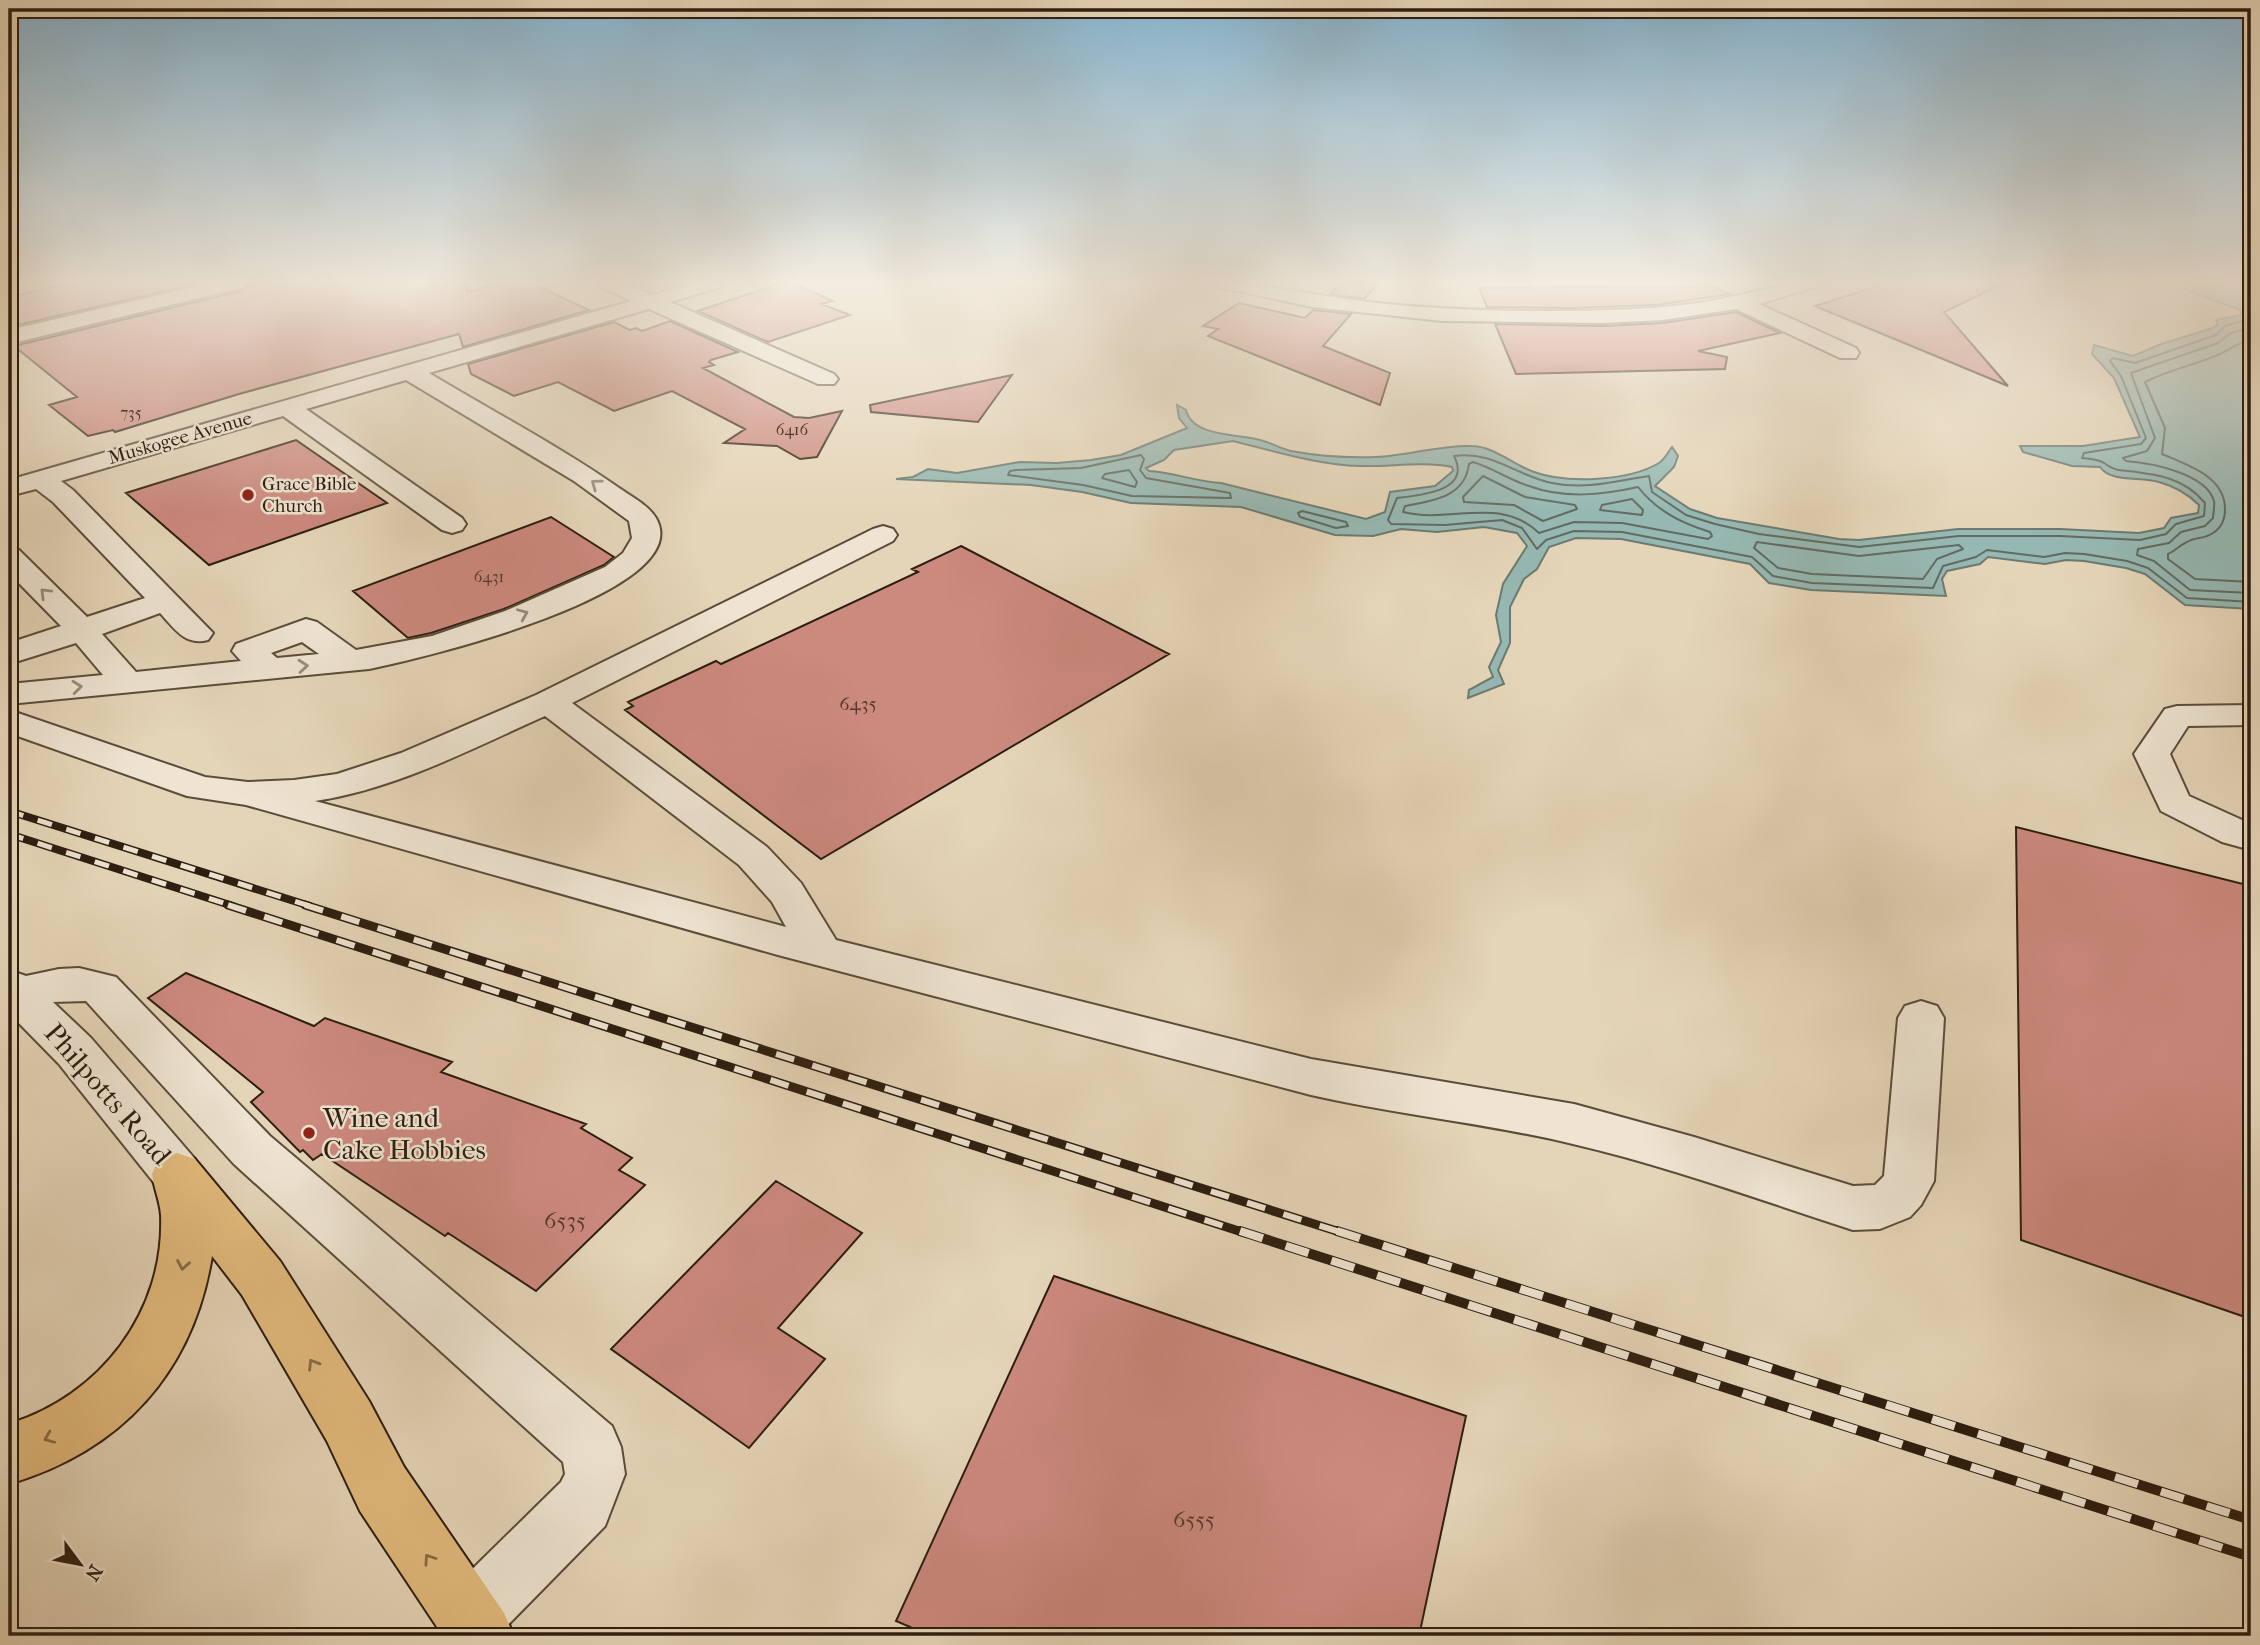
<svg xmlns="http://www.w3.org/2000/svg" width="2260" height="1645" font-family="'IM FELL French Canon',serif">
	<rect width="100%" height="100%" fill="#e5d5b8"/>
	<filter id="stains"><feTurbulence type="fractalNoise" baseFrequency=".00286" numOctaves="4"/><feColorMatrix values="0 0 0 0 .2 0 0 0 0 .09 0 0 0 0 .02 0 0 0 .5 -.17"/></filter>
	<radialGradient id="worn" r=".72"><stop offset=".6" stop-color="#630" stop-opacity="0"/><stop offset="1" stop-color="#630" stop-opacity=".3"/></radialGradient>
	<!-- water -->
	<path fill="#96b8b2" stroke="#6c7a71" stroke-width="2" fill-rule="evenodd" d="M 2176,283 L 2249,283 L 2239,289 L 2251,295 L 2251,609 L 2185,605 L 2145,574 L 2126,568 L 2084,561 L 2066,560 L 2045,564 L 1988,557 L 1980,564 L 1947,571 L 1942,579 L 1946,596 L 1811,590 L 1769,583 L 1750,564 L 1621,539 L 1576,538 L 1549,547 L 1537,569 L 1524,579 L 1510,607 L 1510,643 L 1498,670 L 1504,684 L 1468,698 L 1469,690 L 1493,677 L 1489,667 L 1501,642 L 1496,615 L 1503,584 L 1527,546 L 1517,533 L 1484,527 L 1437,532 L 1401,529 L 1373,536 L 1335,535 L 1241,507 L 1131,503 L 1082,492 L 1031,485 L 896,479 L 913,477 L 928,469 L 957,473 L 1020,462 L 1057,463 L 1091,460 L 1121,455 L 1187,428 L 1179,418 L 1177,405 L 1186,410 C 1192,436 1235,434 1256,439 C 1268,441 1279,448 1291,451 C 1318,456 1348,458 1376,457 C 1407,456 1439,445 1471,446 C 1494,446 1513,465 1534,472 C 1567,484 1629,481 1659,463 C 1665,459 1668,452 1672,447 L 1678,456 L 1674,467 L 1655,486 L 1690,509 L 1717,518 L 1839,539 L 1859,540 L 1958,529 L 2060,529 L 2139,533 L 2164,528 L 2171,518 L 2198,513 L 2199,505 C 2188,494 2173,486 2159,482 C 2141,476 2111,483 2100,467 L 2072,466 L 2023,452 L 2020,446 L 2083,446 L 2140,437 L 2114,378 L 2092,354 L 2094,345 L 2133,356 L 2161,344 L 2213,328 L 2218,324 L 2216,320 L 2241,315 L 2240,310 L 2184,289 ZM 1233,441 C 1274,451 1318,465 1360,466 C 1391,467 1422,461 1452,467 L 1453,471 L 1435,486 L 1390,492 L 1385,512 L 1366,519 L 1221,483 C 1196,482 1173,472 1149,471 L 1146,468 L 1164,460 L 1174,450 Z"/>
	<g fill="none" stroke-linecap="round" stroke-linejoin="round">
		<!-- shore -->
		<path stroke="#626b61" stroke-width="2" d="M 2251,301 L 2245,304 L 2245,320 L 2225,326 L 2216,335 L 2135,363 L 2113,358 L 2110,361 L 2121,376 L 2146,438 L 2141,444 L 2084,453 L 2082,458 C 2089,459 2098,459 2104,463 C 2109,466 2112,469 2119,470 C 2151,474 2182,475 2205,503 L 2204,516 L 2176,524 L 2166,534 L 2140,540 L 2060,536 L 1959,536 L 1859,547 L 1759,534 L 1715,524 L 1686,515 L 1652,492 L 1649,476 C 1615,481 1587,490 1552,483 C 1517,476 1491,450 1454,456 C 1472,491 1421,495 1397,498 L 1388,520 L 1391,524 L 1445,525 L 1502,520 L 1522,528 L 1537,549 L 1546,540 L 1574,531 L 1622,532 L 1752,557 L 1773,576 L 1812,583 L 1933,588 L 1943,566 L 1976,557 L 1987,550 L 2044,557 L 2065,553 L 2084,554 L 2127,561 L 2148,568 L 2187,598 L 2251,602
			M 2251,327 L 2231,333 L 2218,343 L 2131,373 L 2155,438 L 2147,451 L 2123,458 L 2126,461 C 2150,463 2206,473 2214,501 C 2215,506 2213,513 2213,518 L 2205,526 L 2181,532 L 2169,543 L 2138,549 L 2137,555 L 2154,561 L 2190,590 L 2251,593
			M 2251,339 C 2239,342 2231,349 2220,354 C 2195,365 2171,369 2145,382 L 2165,428 L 2162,454 C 2187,465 2225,476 2225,509 C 2225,519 2221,528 2213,533 C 2205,539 2195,537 2187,542 C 2180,545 2175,551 2168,554 L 2168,559 L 2195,579 L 2251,582
			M 1141,455 L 1144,459 L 1140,470 L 1146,478 L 1230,493 L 1231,498 L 1132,496 L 1083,485 L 1008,475 L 1010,471 L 1016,470 L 1081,468 Z
			M 1473,462 C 1493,468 1509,480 1529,486 C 1564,499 1602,495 1638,487 C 1657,511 1681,523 1710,532 L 1712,536 L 1708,539 L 1622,523 L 1574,522 L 1539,533 C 1499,495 1451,524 1403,512 L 1405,506 C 1433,501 1465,497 1469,464 Z
			M 1129,470 L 1137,482 L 1135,487 L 1102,478 L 1105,474 Z
			M 1483,476 L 1525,497 L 1575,505 L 1577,509 L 1543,521 L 1514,505 L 1464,502 L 1463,497 Z
			M 1632,499 L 1643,510 L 1642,515 L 1600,510 L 1602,505 Z
			M 1302,511 L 1346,522 L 1348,526 L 1336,528 L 1300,517 L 1298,513 Z
			M 1757,542 L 1859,556 L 1959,545 L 1963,549 L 1937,559 L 1923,579 L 1812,574 L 1778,568 L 1754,548 Z"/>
	</g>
	<!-- building -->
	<path fill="#cc897e" stroke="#2d1e10" stroke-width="2" d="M 71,283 L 200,283 L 9,327 L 9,297 Z
		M 250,283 L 466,283 L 467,292 L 501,283 L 531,283 L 589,310 L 463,347 L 459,334 L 239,394 L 115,432 L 113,430 L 88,436 L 49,405 L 77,397 L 14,346 L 245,290 Z
		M 781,283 L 792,283 L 833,301 L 821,304 L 850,315 L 768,342 L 698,311 Z
		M 1341,283 L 1379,283 L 1364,299 L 1330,294 Z
		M 1887,283 L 2004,283 L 1944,312 L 2008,386 L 1815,306 Z
		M 1712,286 L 1730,294 L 1656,305 L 1571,308 L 1487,307 L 1479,288 Z
		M 1239,303 L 1305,318 L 1313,310 L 1351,314 L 1323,346 L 1390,373 L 1380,405 L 1208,336 L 1218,329 L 1203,326 Z
		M 1736,312 L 1780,333 L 1698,351 L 1727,357 L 1725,369 L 1516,374 L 1495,324 L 1603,326 L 1663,323 Z
		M 670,321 L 738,352 L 711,360 L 709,362 L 714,365 L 703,368 L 794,417 L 809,418 L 842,411 L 817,457 L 800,459 L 777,446 L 724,443 L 745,429 L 672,391 L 614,411 L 558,382 L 514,396 L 471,374 L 468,364 L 614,322 L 630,330 L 636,328 L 642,331 Z
		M 1012,375 L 978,422 L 871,412 L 870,405 Z
		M 296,440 L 387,503 L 209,565 L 126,493 Z
		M 551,517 L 614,557 L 604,565 L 504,609 L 431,633 L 408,638 L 353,591 Z
		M 961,546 L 1169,654 L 821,859 L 625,710 L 633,706 L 628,702 L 716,661 L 721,664 L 918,572 L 912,569 Z
		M 2016,827 L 2251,886 L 2251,1319 L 2021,1240 Z
		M 186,973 L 314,1026 L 325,1018 L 452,1062 L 441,1072 L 586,1124 L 581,1128 L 632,1158 L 619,1170 L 645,1185 L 536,1291 L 448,1233 L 445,1236 L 322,1154 L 313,1160 L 303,1150 L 300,1152 L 251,1102 L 263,1092 L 148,998 Z
		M 776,1181 L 862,1233 L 778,1328 L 825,1359 L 749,1448 L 611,1349 Z
		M 1054,1276 L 1466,1416 L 1419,1636 L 931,1636 L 896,1621 Z"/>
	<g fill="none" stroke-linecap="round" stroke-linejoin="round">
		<defs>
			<path id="minor" d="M 211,283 L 247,283 L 244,287 L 9,344 L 9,330 Z
				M 598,283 L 625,283 L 652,295 L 692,283 L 724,283 L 721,287 L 670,302 L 834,374 L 838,379 L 834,384 L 818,384 L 649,309 L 429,373 C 492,411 559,446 619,488 C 632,497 648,505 656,518 C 699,593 415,660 369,669 L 9,704 L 9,684 L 103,675 L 76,643 L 9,664 L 9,643 L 61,626 L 9,573 L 9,547 L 19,550 L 87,617 L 145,598 L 53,502 L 36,489 L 9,496 L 9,480 L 631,301 L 601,287 ZM 406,380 L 574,481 L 629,521 L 632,538 L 623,553 L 605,567 L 505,611 L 432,636 L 356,650 L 317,622 L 306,619 L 236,644 L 232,651 L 241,661 L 136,672 L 102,634 L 160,613 C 175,629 185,646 208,640 L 213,633 L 73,490 L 61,481 L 283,416 L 442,530 L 452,533 L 462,530 L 466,524 L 462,518 L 306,409 ZM 302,642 L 319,654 L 277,658 L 271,653 Z
				M 1216,283 C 1262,283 1307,294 1353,300 C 1411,308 1470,310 1528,311 C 1585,311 1642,311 1698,303 C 1739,297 1777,283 1818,283 L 1815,287 L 1759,304 L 1856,348 L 1859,353 L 1856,358 L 1840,358 L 1736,309 L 1663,320 L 1603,323 L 1442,321 L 1312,307 L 1219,287 Z
				M 883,526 L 893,529 L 897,535 L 893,541 L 572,703 L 767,847 L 801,883 L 836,940 L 1311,1059 L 1574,1104 L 1694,1137 L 1853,1186 L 1875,1185 L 1884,1176 L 1898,1018 L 1905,1006 L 1921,1001 L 1937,1006 L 1944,1018 L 1934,1181 L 1921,1205 L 1910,1217 L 1880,1229 L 1853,1230 C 1760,1200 1668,1166 1573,1144 C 1487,1123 1398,1115 1311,1095 L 778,955 L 246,805 L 187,796 L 9,733 L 9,710 L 205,777 L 248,782 L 294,780 L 337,774 L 401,753 L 536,695 L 873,529 ZM 545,716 L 739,865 L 772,902 L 786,927 L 315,801 C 396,789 471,749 545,716 Z
				M 2251,705 L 2251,725 L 2188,726 L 2170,754 L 2189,796 L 2251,824 L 2251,850 L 2222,842 L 2161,811 L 2134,754 L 2165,709 L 2177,706 Z
				M 79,968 L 116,977 L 270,1136 L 612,1426 L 621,1447 L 625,1474 L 605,1526 L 497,1636 L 444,1636 L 436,1618 L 446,1595 L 561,1482 L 565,1474 L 563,1462 L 234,1164 L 86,1001 L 53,1002 L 91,1038 L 195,1159 L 202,1174 L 195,1189 L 177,1195 L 159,1189 L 59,1064 L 9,1013 L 9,970 L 26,976 L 59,969 Z"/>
			<path id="highway" d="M 177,1153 L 195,1159 L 280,1261 L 369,1401 L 404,1467 L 504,1613 L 514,1636 L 443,1636 L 360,1511 L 327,1441 L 242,1295 L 212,1256 C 193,1373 121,1451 9,1484 L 9,1424 C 100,1396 165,1312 161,1215 C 160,1201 154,1188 152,1174 L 159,1159 Z"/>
		</defs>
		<!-- minor casing -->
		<use href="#minor" stroke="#5b4c3a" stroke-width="4"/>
		<!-- highway casing -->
		<use href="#highway" stroke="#2d1e10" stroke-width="4"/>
		<!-- minor -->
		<use href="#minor" fill="#eee4d1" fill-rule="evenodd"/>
		<!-- highway -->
		<use href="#highway" fill="#e2ba7c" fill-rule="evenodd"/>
		<defs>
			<path id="rail-far2" d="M 9,811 L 310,906
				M 9,834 L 233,906"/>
			<path id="rail-far1" d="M 228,905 L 1245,1233
				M 305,905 L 1343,1233"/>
			<path id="rail" d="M 1240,1231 L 2251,1557
				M 1337,1231 L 2251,1520"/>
		</defs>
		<!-- rail-far2 casing -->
		<use href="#rail-far2" stroke="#2d1e10" stroke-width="8"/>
		<!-- rail-far1 casing -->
		<use href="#rail-far1" stroke="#2d1e10" stroke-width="9"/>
		<!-- rail casing -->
		<use href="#rail" stroke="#2d1e10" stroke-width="10"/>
		<!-- rail-far2 -->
		<use href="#rail-far2" stroke="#eee4d1" stroke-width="5" stroke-dasharray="15" stroke-linecap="butt"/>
		<!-- rail-far1 -->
		<use href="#rail-far1" stroke="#eee4d1" stroke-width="6" stroke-dasharray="19" stroke-linecap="butt"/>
		<!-- rail -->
		<use href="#rail" stroke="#eee4d1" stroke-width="8" stroke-dasharray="24" stroke-linecap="butt"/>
	</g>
	<!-- one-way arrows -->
	<defs><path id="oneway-chevron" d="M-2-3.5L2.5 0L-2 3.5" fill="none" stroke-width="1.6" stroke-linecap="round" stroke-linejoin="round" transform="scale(1.75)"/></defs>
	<g stroke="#978b7a">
		<use href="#oneway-chevron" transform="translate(596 484) rotate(-144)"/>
		<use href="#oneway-chevron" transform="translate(45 593) rotate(-135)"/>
		<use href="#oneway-chevron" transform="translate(523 614) rotate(-23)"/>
		<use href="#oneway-chevron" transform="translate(303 666) rotate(-5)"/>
		<use href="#oneway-chevron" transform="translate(77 687) rotate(-6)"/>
	</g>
	<g stroke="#886c46">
		<use href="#oneway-chevron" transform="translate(183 1265) rotate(100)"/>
		<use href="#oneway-chevron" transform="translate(313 1364) rotate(-121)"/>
		<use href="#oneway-chevron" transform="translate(49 1438) rotate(157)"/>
		<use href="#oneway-chevron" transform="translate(429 1559) rotate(-124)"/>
	</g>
	<!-- sky -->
	<linearGradient id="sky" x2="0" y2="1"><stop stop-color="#87b6d2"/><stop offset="0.55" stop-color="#f3ecdf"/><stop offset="1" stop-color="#f3ecdf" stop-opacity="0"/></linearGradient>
	<rect width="2260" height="513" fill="url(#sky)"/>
	<!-- markers -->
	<g fill="#8f2418" stroke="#eee4d1" stroke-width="2.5">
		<circle cx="248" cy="495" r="7"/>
		<circle cx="309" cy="1133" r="7"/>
	</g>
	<g text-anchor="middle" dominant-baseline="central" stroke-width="5" stroke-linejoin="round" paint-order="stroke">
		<!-- far-number labels -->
		<g font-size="16" fill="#55392c">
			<text x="131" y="412">735</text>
			<text x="792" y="429">6416</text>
			<text x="489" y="576">6431</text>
		</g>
		<!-- far-street labels -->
		<g font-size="19" fill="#2d1e10" stroke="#eee4d1">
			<text transform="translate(180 438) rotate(-16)">Muskogee Avenue</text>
		</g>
		<!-- far-poi labels -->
		<g font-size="19" fill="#2d1e10" stroke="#eee4d1" text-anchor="start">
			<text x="262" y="484">Grace Bible<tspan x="262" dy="22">Church</tspan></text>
		</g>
		<!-- number labels -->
		<g font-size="19" fill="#55392c">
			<text x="858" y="704">6435</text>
		</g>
		<!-- near-number labels -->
		<g font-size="23" fill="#55392c">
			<text x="565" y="1220">6535</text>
			<text x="1194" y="1519">6555</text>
		</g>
		<!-- near-street labels -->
		<g font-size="28" fill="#2d1e10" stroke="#eee4d1">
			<text transform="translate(108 1094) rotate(49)">Philpotts Road</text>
		</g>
		<!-- near-poi labels -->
		<g font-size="28" fill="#2d1e10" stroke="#eee4d1" text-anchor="start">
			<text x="323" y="1117">Wine and<tspan x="323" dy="32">Cake Hobbies</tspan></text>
		</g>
	</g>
	<!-- margin -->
	<rect width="2260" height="1645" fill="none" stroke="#e5d5b8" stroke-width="35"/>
	<rect x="10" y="10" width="2239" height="1624" fill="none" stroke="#2d1e10" stroke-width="3.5"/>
	<rect x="18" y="18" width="2225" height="1610" fill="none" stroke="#2d1e10" stroke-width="2"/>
	<!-- north arrow -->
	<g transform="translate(80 1564) rotate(122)" stroke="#eee4d1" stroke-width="5" paint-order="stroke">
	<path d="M0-5L12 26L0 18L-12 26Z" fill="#2d1e10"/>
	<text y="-10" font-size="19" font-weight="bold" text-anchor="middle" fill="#2d1e10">N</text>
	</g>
	<rect width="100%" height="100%" filter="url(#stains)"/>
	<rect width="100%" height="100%" fill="url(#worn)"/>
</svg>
